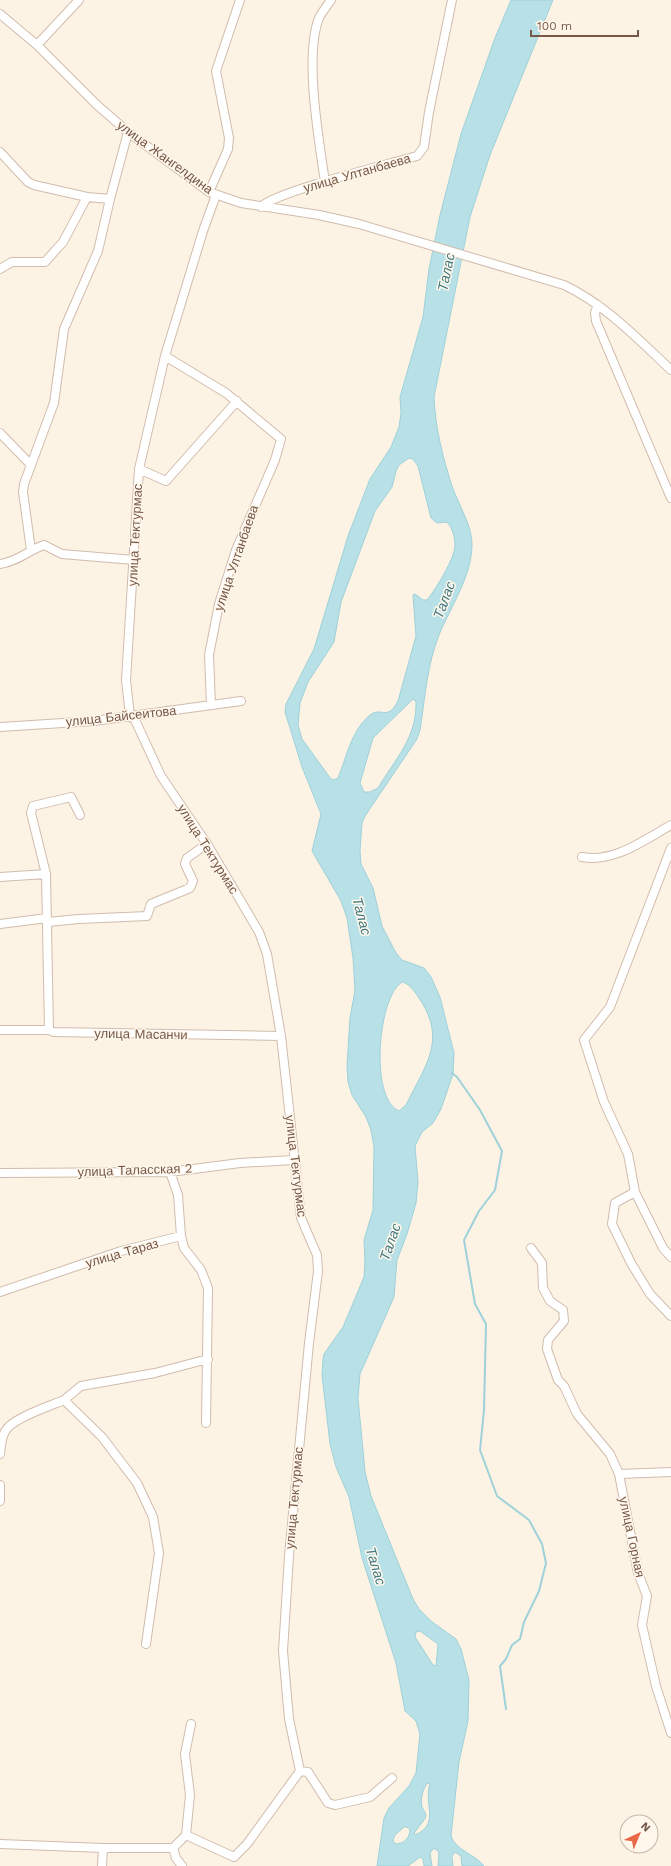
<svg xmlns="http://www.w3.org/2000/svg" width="671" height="1866" font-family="'Work Sans',sans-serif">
	<rect width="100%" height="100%" fill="#fdf3e4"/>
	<!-- water -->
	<path fill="#b8e1e7" stroke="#9ed1d9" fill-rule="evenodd" d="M 511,0 L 553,0 L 490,155 L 470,217 L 434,397 C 435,427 443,458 452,486 C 458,504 472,525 472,544 C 472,576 451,606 439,635 C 427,665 425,698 420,730 L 417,739 L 365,816 L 362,823 L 360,851 L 361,864 L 373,888 L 382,926 L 396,953 L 402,960 L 424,968 L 431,977 L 440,997 L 454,1053 L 453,1074 L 441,1109 L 433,1123 L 422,1132 L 415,1146 L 418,1182 L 416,1203 L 407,1234 L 397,1260 L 394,1297 L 360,1374 L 358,1398 L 365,1472 L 371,1496 L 413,1599 L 419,1609 L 431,1621 L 456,1639 L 461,1649 L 469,1680 L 468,1721 L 459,1762 L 451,1836 C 455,1850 475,1854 484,1866 L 462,1866 L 461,1856 L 455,1852 L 452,1856 L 453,1866 L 438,1866 L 439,1852 L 434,1848 L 430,1853 L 432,1866 L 424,1866 L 423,1859 L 420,1857 L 408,1866 L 377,1866 L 384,1818 L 389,1808 L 409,1786 L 416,1773 L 420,1734 L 416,1721 L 405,1711 L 396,1663 L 362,1558 L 349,1497 L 336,1467 L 330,1444 L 322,1375 L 323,1359 L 324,1354 L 343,1327 L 364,1277 L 365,1261 L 364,1240 L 373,1210 L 374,1147 L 371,1130 L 366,1117 L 352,1095 L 348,1082 L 347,1066 L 350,1018 L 355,990 L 353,958 L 347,918 L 341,901 L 312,851 L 321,814 L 302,767 L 285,712 L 286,704 L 314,649 L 348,536 L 370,479 L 391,447 L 399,427 L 401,413 L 400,397 L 423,317 L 429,269 L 440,215 L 461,134 L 495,38 ZM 409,458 L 413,459 L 418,466 L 431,518 L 437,523 L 447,522 C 452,527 455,537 455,545 C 455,558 436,589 427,600 L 423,600 L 415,594 L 413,595 L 416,636 L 398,701 C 387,722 382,706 370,715 C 351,731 347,756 338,778 L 334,780 L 331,779 L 302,739 L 298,725 L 300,703 L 308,682 L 334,642 L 341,602 L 375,511 L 392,487 L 396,471 L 399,465 ZM 413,699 L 416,702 C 417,738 395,759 378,788 L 370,792 L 364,792 L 360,783 L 373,738 ZM 402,982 C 411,984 416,994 421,1001 C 447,1042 424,1067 406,1105 L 399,1111 C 369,1099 378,996 402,982 ZM 420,1631 L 438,1644 L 436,1666 L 433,1665 L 415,1637 L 416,1632 ZM 428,1783 L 430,1784 C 423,1803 441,1824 415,1835 L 414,1834 C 416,1829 426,1819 426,1816 C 426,1812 423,1810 422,1807 C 420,1800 423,1787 428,1783 ZM 404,1827 L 407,1827 L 410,1829 C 410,1838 404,1844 395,1844 L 393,1840 L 395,1835 Z"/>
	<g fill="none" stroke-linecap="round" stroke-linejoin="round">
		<!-- stream -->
		<path stroke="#9ed1d9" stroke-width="2" d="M 452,1073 L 457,1077 L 480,1110 L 502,1151 L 495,1190 L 479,1211 L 464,1240 L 475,1304 L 486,1324 L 484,1410 L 480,1450 L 497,1496 L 529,1520 L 542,1544 L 546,1563 L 539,1591 L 524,1622 L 520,1639 L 512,1645 L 506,1659 L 500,1666 L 506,1709"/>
		<defs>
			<path id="minor" d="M 0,14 L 37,45 L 97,105 L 128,132 L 209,192 L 241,203 L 319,215 L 359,224 L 564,285 C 606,305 638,339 671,370
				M 37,45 L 79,0
				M 0,152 L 28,182 L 34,185 L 87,197
				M 325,182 C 319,141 304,56 319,18 C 322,12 327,6 331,0
				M 209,192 L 228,149 L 229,138 L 216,71 L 240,0
				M 261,207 C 274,192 390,164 417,156 L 424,147 L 429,112 L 452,0
				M 0,269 L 12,262 L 45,262 L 63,242 L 87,197 L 110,199
				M 598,305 L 595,313 L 596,321 L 671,498
				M 165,356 L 226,393 L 281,439 L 275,460 L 236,550 L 219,604 L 209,655 L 211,705
				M 0,433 L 31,465
				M 139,469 L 166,481 L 237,401
				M 31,550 L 23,492 L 24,484 L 54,403 L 64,329 L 98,251 L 110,199 L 128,132
				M 0,564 C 17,562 29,550 44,545 L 62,554 L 134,560
				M 0,727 L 94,721 L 241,701
				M 671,848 L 610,1007 L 584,1040 L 604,1102 L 628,1154 L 635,1192 L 663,1248 L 671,1257
				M 582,857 C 614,863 644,840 671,825
				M 0,877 L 46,874
				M 47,922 L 79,919 L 147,916 L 151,904 L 190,888 L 193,881 L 185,864 L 187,858 L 207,844
				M 0,924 L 47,918
				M 0,1030 L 49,1030 L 54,1032 L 281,1036
				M 49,1030 L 46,874 L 31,813 L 33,806 L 71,797 L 80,815
				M 0,1173 L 170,1172 L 240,1163 L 294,1160
				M 635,1192 L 615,1203 L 612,1224 L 631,1263 L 650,1294 L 671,1316
				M 181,1236 L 184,1248 L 201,1270 L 208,1288 L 206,1423
				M 531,1248 L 542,1263 L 543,1288 L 550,1301 L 563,1310 L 564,1321 L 548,1340 L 547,1349 L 558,1380 L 564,1386 L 577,1414 L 610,1454 L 619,1474 L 638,1573 L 647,1596 L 642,1625 L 656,1686 L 671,1733
				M 0,1292 L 121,1251 L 181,1236 L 178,1195 L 170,1172
				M 0,1454 C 1,1446 1,1437 6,1430 C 13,1418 50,1406 64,1400
				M 619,1474 L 671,1472
				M 0,1485 L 0,1501
				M 146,1644 L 159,1553 L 153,1517 L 137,1483 L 102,1437 L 64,1400 L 81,1386 L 155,1373 L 208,1359
				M 300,1771 L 308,1772 L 328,1803 L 335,1805 L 370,1797 L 392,1778
				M 186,1835 L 190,1795 L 185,1754 L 191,1724
				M 0,1844 L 103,1848 L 173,1848 L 186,1835 L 234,1857 L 247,1844 L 300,1771 L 289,1719 L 283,1651 L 289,1556 L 309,1343 L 318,1271 L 317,1255 L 301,1218 L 281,1036 L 267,954 L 259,932 L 207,844 L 161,776 L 135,720 L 130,716 L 126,680 L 139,469 L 165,356 L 203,231 L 216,195
				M 173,1848 L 176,1858 L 182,1866
				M 102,1866 L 103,1848"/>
		</defs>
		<!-- minor casing -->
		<use href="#minor" stroke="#d1bcad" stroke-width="10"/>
		<!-- minor -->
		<use href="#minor" stroke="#fff" stroke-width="8"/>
	</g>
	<g text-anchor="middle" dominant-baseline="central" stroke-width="3" stroke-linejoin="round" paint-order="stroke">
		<!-- street labels -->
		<g font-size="13" fill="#765849" stroke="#fff7eb">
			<text transform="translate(165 157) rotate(36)">улица Жангелдина</text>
			<text transform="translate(357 173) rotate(-16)">улица Ултанбаева</text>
			<text transform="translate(135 535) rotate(-87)">улица Тектурмас</text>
			<text transform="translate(236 558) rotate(-71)">улица Ултанбаева</text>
			<text transform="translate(121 716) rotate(-6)">улица Байсеитова</text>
			<text transform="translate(208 849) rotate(58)">улица Тектурмас</text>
			<text transform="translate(141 1034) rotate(1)">улица Масанчи</text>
			<text transform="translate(296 1166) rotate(83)">улица Тектурмас</text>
			<text transform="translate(135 1170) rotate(-2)">улица Таласская 2</text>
			<text transform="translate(122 1253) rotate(-16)">улица Тараз</text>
			<text transform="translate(294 1498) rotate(-85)">улица Тектурмас</text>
			<text transform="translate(632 1537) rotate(78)">улица Горная</text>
		</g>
		<!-- water labels -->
		<g font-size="14" font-style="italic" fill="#3f7983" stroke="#fff7eb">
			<text transform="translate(446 272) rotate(-78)">Талас</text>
			<text transform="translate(444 600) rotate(-70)">Талас</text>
			<text transform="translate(362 916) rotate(75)">Талас</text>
			<text transform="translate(390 1242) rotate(-71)">Талас</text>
			<text transform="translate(376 1566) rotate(73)">Талас</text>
		</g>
	</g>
	<!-- north arrow -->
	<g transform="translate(639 1834) rotate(44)"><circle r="19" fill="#fff7eb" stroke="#c8b7aa"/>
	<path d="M0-3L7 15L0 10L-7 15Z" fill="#ea6846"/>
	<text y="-6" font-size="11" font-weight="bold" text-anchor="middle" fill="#765849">N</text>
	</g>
	<!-- scale -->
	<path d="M531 30v6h107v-6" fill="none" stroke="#765849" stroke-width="2"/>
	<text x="537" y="30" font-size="12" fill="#765849" stroke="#fff7eb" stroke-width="3" paint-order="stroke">100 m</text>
</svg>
